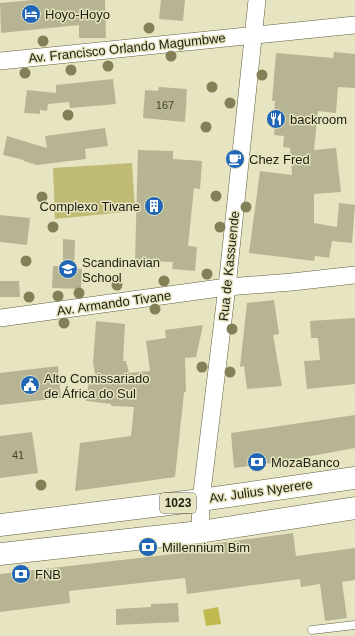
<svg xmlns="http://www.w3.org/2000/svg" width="355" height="636" font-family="Helvetica,sans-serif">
	<rect width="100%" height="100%" fill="#e7e5c1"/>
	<!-- green -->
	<path fill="#c0bb74" d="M 132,163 L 135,211 L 55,219 L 53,168 Z"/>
	<!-- water -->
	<path fill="#c2ba51" d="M 218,607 L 221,624 L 206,626 L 203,610 Z"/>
	<!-- building -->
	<path fill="#b6b492" d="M 33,0 L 105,0 L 106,38 L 79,38 L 79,25 L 1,33 L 0,3 Z
		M 161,0 L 185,0 L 183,21 L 159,19 Z
		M 334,52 L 355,54 L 355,88 L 338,87 L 336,113 L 318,111 L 314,150 L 336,148 L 341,192 L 314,194 L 314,223 L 337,227 L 339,203 L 355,205 L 352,243 L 332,241 L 329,258 L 315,256 L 314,261 L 249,253 L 260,171 L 292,175 L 290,148 L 283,147 L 284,136 L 274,135 L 275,127 L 273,126 L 275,101 L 272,101 L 276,53 L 333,58 Z
		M 113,79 L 116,104 L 70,108 L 69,102 L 48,104 L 47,111 L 40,110 L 40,114 L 24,113 L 27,90 L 56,93 L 56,85 Z
		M 159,87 L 187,89 L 185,122 L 143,118 L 145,90 L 158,91 Z
		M 105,128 L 108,146 L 85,149 L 86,159 L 37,165 L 24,161 L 24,160 L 3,155 L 7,136 L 47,148 L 45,136 Z
		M 138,150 L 173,151 L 173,159 L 202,161 L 200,189 L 194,188 L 188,246 L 197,247 L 195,271 L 172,269 L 173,262 L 135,261 Z
		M 0,215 L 30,218 L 27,245 L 0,242 Z
		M 63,239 L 75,240 L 74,268 L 82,269 L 81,289 L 52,288 L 53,266 L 63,266 Z
		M 0,281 L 19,281 L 20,297 L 0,297 Z
		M 274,300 L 279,334 L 273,335 L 282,386 L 247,389 L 244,366 L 240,367 L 247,303 Z
		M 355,318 L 355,384 L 307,389 L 304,361 L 320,360 L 318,338 L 311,338 L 310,321 Z
		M 96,321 L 125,324 L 123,361 L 126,361 L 129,373 L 150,371 L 146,341 L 166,338 L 165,330 L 203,325 L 196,357 L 185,358 L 186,391 L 184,393 L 175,477 L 75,491 L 80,443 L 131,436 L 134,407 L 111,406 L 111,404 L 86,401 L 89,381 L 97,382 L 93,364 Z
		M 58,366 L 61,398 L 0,405 L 0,373 Z
		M 355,415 L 355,448 L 284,461 L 234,468 L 231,433 Z
		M 32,432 L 38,473 L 0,478 L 0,436 Z
		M 293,533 L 296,556 L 355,548 L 355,580 L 342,582 L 347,618 L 325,621 L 320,584 L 301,587 L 300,579 L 187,594 L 185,578 L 69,591 L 70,603 L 0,612 L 0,574 L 182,553 L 181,548 Z
		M 178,603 L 179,622 L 116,625 L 116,609 L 151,607 L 151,604 Z"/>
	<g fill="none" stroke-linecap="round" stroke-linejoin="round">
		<defs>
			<path id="service" d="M 312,630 L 355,625"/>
			<path id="minor" d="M 0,61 L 355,25
				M 0,318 L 227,287 L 292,282 L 355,275
				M 200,532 L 201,500 L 227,287 L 257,0"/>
			<path id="primary" d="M 0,525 L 201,500 L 355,478
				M 0,554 L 200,532 L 355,508"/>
		</defs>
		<!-- service casing -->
		<use href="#service" stroke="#605e3e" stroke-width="9"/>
		<!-- minor casing -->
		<use href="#minor" stroke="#605e3e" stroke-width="18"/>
		<!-- primary casing -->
		<use href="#primary" stroke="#605e3e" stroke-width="23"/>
		<!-- service -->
		<use href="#service" stroke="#fff" stroke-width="8"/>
		<!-- minor -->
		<use href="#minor" stroke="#fff" stroke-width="17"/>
		<!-- primary -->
		<use href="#primary" stroke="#fff" stroke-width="22"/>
	</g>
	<!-- trees -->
	<g fill="#838057">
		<circle cx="149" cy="28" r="5.5"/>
		<circle cx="43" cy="41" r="5.5"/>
		<circle cx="171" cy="56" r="5.5"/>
		<circle cx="108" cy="66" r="5.5"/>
		<circle cx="71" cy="70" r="5.5"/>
		<circle cx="25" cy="73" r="5.5"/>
		<circle cx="262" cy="75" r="5.5"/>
		<circle cx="212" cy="87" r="5.5"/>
		<circle cx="230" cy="103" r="5.5"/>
		<circle cx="68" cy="115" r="5.5"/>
		<circle cx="206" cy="127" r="5.5"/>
		<circle cx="216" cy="196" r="5.5"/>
		<circle cx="42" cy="197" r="5.5"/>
		<circle cx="246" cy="207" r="5.5"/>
		<circle cx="53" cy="227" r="5.5"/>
		<circle cx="220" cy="227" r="5.5"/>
		<circle cx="26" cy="261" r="5.5"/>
		<circle cx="207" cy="274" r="5.5"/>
		<circle cx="164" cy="281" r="5.5"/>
		<circle cx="117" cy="285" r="5.5"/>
		<circle cx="79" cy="293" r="5.5"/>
		<circle cx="58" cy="296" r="5.5"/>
		<circle cx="29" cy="297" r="5.5"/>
		<circle cx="155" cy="309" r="5.5"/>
		<circle cx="64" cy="323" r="5.5"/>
		<circle cx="232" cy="329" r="5.5"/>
		<circle cx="202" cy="367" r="5.5"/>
		<circle cx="230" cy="372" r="5.5"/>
		<circle cx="41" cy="485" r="5.5"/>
	</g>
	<!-- icons -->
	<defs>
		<symbol id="hotel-disc" viewBox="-11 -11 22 22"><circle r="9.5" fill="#2066b6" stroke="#e7e5c1"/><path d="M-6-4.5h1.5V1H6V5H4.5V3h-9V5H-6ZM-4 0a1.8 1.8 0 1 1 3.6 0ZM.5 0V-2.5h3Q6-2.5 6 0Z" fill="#fff"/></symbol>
		<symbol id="restaurant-disc" viewBox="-11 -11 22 22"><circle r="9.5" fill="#2066b6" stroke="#e7e5c1"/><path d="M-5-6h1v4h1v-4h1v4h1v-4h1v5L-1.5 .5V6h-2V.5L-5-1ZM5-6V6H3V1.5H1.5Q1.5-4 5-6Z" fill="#fff"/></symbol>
		<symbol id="cafe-disc" viewBox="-11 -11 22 22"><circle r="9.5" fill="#2066b6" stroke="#e7e5c1"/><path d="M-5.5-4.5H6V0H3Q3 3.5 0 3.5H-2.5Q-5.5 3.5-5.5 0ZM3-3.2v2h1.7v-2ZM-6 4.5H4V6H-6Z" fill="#fff"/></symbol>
		<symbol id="building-disc" viewBox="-11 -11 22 22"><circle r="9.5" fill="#2066b6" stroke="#e7e5c1"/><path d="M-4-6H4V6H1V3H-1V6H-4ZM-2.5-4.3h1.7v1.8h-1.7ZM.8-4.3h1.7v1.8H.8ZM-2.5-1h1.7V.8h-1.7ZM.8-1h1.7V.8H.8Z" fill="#fff"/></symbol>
		<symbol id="school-disc" viewBox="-11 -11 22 22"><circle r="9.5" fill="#2066b6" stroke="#e7e5c1"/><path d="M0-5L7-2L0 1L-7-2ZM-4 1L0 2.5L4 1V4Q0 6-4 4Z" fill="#fff"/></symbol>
		<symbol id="civic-disc" viewBox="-11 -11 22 22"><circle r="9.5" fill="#2066b6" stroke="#e7e5c1"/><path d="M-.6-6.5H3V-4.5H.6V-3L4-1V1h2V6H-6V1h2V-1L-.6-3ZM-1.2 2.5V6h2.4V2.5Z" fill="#fff"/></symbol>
		<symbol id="bank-disc" viewBox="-11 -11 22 22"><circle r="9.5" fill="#2066b6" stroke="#e7e5c1"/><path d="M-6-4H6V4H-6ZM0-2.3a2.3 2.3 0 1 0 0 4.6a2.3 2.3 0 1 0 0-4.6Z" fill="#fff"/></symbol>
	</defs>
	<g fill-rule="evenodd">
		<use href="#hotel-disc" x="20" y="3" width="22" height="22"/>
		<use href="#restaurant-disc" x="265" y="108" width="22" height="22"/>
		<use href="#cafe-disc" x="224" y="148" width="22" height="22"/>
		<use href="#building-disc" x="143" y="195" width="22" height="22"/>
		<use href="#school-disc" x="57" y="258" width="22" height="22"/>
		<use href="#civic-disc" x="19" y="374" width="22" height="22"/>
		<use href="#bank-disc" x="246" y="451" width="22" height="22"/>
		<use href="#bank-disc" x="137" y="536" width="22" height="22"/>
		<use href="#bank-disc" x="10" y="563" width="22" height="22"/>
	</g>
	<g text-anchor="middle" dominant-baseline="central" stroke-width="3" stroke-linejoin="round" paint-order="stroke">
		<!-- number labels -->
		<g font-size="11" fill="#444430">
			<text x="165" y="105">167</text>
			<text x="18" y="455">41</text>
		</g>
		<!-- shield labels -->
		<rect fill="#e7e5c1" stroke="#5a5a45" stroke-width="1" x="160" y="493" width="36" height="20" rx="3"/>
		<g font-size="12" font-weight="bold" fill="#1e1e10">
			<text x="178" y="503">1023</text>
		</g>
		<!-- poi labels -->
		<g font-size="13" fill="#1e1e10" stroke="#e7e5c1" text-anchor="start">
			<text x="45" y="14">Hoyo-Hoyo</text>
			<text x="290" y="119">backroom</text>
			<text x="249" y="159">Chez Fred</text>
			<text x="140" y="206" text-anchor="end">Complexo Tivane</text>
			<text x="82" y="262">Scandinavian<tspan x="82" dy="15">School</tspan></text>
			<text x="44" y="378">Alto Comissariado<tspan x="44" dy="15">de África do Sul</tspan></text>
			<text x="271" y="462">MozaBanco</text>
			<text x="162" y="547">Millennium Bim</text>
			<text x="35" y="574">FNB</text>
		</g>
		<!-- street labels -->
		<g font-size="13" fill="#1e1e10" stroke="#e7e5c1">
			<text transform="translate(127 48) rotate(-6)">Av. Francisco Orlando Magumbwe</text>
			<text transform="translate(229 266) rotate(-84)">Rua de Kassuende</text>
			<text transform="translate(114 303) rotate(-8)">Av. Armando Tivane</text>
			<text transform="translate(261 491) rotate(-8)">Av. Julius Nyerere</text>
		</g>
	</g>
</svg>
